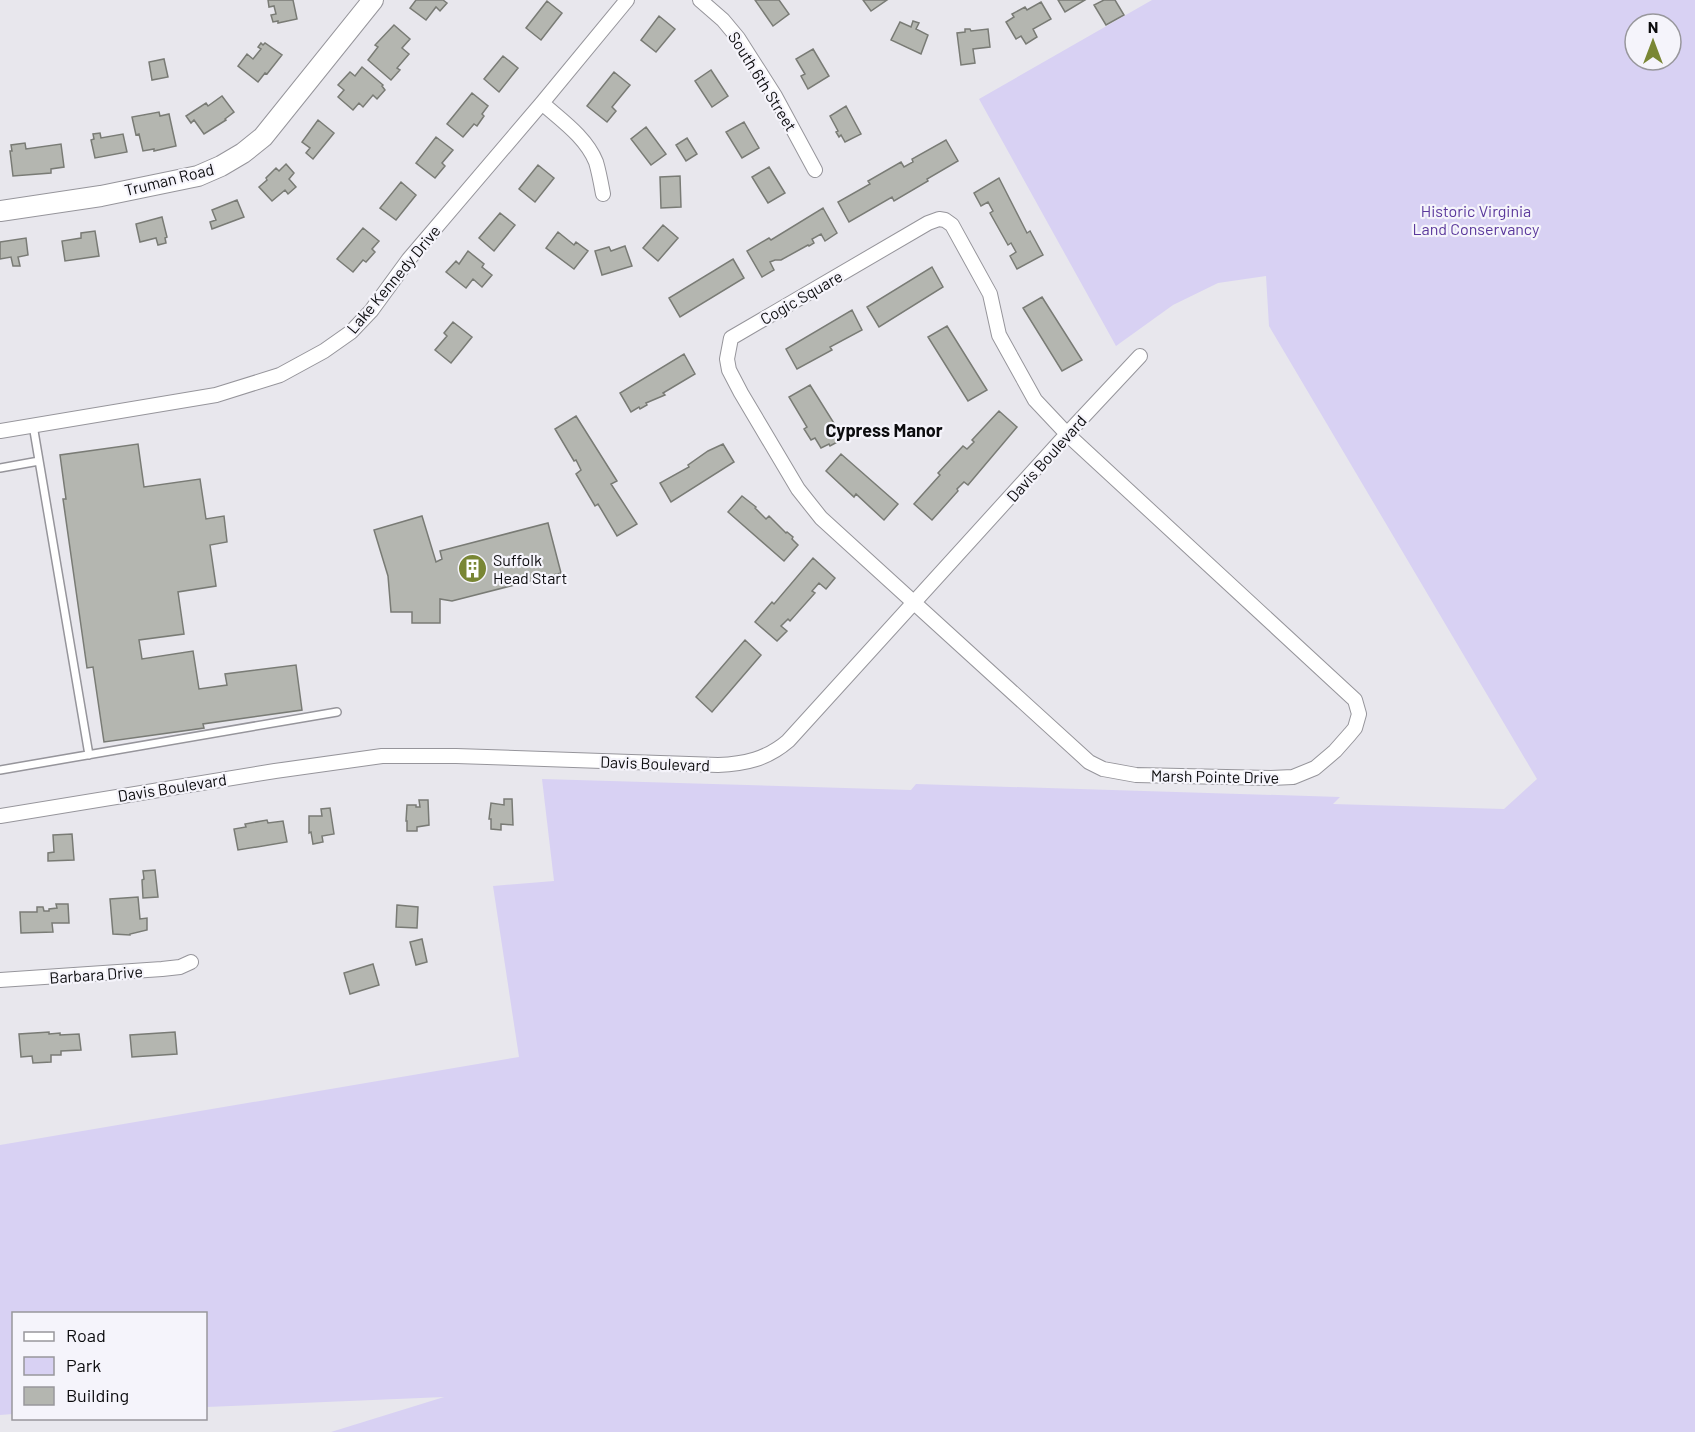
<svg xmlns="http://www.w3.org/2000/svg" width="1695" height="1432" font-family="Barlow,sans-serif">
	<rect width="100%" height="100%" fill="#e8e7ed"/>
	<!-- green -->
	<path fill="#d8d1f3" fill-rule="evenodd" d="M 1152,0 L 1695,0 L 1695,1432 L 331,1432 L 444,1397 L 206,1407 L 206,1314 L 14,1314 L 13,1414 L 0,1415 L 0,1145 L 519,1057 L 493,886 L 554,881 L 542,779 L 911,790 L 916,784 L 1340,797 L 1333,804 L 1504,809 L 1537,779 L 1269,326 L 1266,276 L 1218,283 L 1173,305 L 1116,346 L 979,99 ZM 1635,24 L 1671,24 L 1671,60 L 1635,60 Z"/>
	<!-- building -->
	<path fill="#b4b6b0" stroke="#797b75" stroke-width="1.5" d="M 268,0 L 293,0 L 297,19 L 278,23 L 278,21 L 273,22 L 271,15 L 276,14 L 274,6 L 269,7 Z
		M 416,0 L 443,0 L 447,3 L 440,11 L 436,7 L 426,20 L 410,8 Z
		M 755,0 L 779,0 L 789,14 L 773,26 Z
		M 863,0 L 887,0 L 871,11 Z
		M 1058,0 L 1085,0 L 1065,12 Z
		M 1104,0 L 1115,0 L 1124,15 L 1106,25 L 1094,5 Z
		M 547,1 L 562,13 L 541,40 L 526,28 Z
		M 1041,2 L 1051,19 L 1033,29 L 1037,37 L 1026,44 L 1021,36 L 1016,39 L 1006,22 L 1014,17 L 1012,14 L 1025,7 L 1027,10 Z
		M 659,16 L 675,29 L 656,52 L 641,40 Z
		M 913,21 L 919,23 L 916,29 L 928,35 L 921,54 L 891,40 L 900,22 L 911,27 Z
		M 394,25 L 410,39 L 402,48 L 409,54 L 397,68 L 400,70 L 391,80 L 368,60 L 378,47 L 375,45 Z
		M 965,29 L 970,29 L 971,31 L 988,29 L 990,47 L 973,49 L 975,63 L 961,65 L 957,33 L 965,32 Z
		M 261,43 L 263,45 L 265,43 L 282,55 L 267,74 L 265,73 L 258,82 L 238,66 L 247,54 L 253,59 L 261,49 L 258,47 Z
		M 813,49 L 829,76 L 808,89 L 801,76 L 805,74 L 796,59 Z
		M 503,56 L 518,68 L 499,92 L 484,79 Z
		M 164,59 L 168,77 L 152,80 L 149,62 Z
		M 362,67 L 383,85 L 382,86 L 385,90 L 377,99 L 373,95 L 363,107 L 359,103 L 353,110 L 338,97 L 344,90 L 338,85 L 350,72 L 355,76 Z
		M 711,70 L 728,96 L 712,107 L 695,81 Z
		M 614,72 L 630,85 L 612,107 L 616,111 L 607,122 L 587,106 Z
		M 472,93 L 488,106 L 482,114 L 484,116 L 477,126 L 474,124 L 463,137 L 447,124 Z
		M 222,96 L 234,112 L 225,119 L 226,120 L 204,134 L 194,120 L 191,123 L 186,116 L 206,103 L 208,106 Z
		M 846,106 L 861,134 L 845,142 L 841,135 L 839,137 L 836,132 L 838,131 L 830,116 Z
		M 159,112 L 160,116 L 169,114 L 176,146 L 154,151 L 154,149 L 143,151 L 139,134 L 136,135 L 132,117 Z
		M 318,120 L 334,133 L 313,159 L 306,153 L 310,148 L 302,142 Z
		M 744,122 L 759,148 L 742,158 L 726,132 Z
		M 646,127 L 666,154 L 651,165 L 631,139 Z
		M 100,133 L 101,138 L 123,134 L 127,152 L 95,158 L 91,140 L 94,139 L 93,134 Z
		M 436,137 L 453,150 L 442,163 L 445,166 L 435,178 L 416,163 Z
		M 687,138 L 697,154 L 686,161 L 676,145 Z
		M 946,140 L 958,161 L 927,179 L 928,181 L 894,201 L 892,197 L 849,222 L 838,202 L 870,184 L 868,181 L 901,162 L 904,167 L 913,162 L 912,159 Z
		M 25,143 L 26,149 L 61,144 L 64,167 L 51,169 L 51,173 L 13,176 L 10,151 L 12,151 L 11,145 Z
		M 286,164 L 294,173 L 289,179 L 296,187 L 288,194 L 285,190 L 272,201 L 259,187 L 267,180 L 266,178 L 276,168 L 279,171 Z
		M 538,165 L 554,178 L 535,202 L 519,189 Z
		M 769,167 L 785,193 L 768,203 L 752,177 Z
		M 680,176 L 681,207 L 661,208 L 660,177 Z
		M 999,178 L 1027,233 L 1030,231 L 1043,255 L 1017,269 L 1010,256 L 1016,252 L 1011,243 L 1008,245 L 990,213 L 993,211 L 988,202 L 981,206 L 974,193 Z
		M 401,182 L 416,195 L 396,220 L 380,208 Z
		M 237,200 L 244,217 L 212,229 L 210,222 L 216,220 L 212,210 Z
		M 823,208 L 837,233 L 825,241 L 821,234 L 812,239 L 814,243 L 809,246 L 808,245 L 781,260 L 775,260 L 770,262 L 774,270 L 762,277 L 747,251 L 769,238 L 771,240 Z
		M 500,213 L 515,225 L 494,251 L 479,238 Z
		M 162,217 L 167,237 L 165,238 L 166,243 L 158,245 L 156,238 L 140,242 L 136,224 Z
		M 663,225 L 678,238 L 658,261 L 643,248 Z
		M 363,228 L 379,241 L 372,249 L 375,252 L 366,262 L 363,260 L 353,272 L 337,259 Z
		M 95,231 L 99,256 L 65,261 L 62,241 L 81,238 L 81,233 Z
		M 558,232 L 574,245 L 576,242 L 588,251 L 574,269 L 546,248 Z
		M 26,238 L 28,255 L 18,257 L 20,266 L 13,266 L 11,257 L 0,259 L 0,242 Z
		M 625,246 L 632,266 L 602,275 L 595,251 L 609,247 L 611,251 Z
		M 468,251 L 484,264 L 482,267 L 492,275 L 482,287 L 473,279 L 466,288 L 446,272 L 456,261 L 459,264 Z
		M 733,259 L 744,278 L 680,317 L 669,298 Z
		M 932,267 L 943,287 L 879,327 L 867,307 Z
		M 1042,297 L 1082,360 L 1062,371 L 1023,308 Z
		M 852,310 L 862,330 L 830,347 L 832,350 L 797,369 L 786,349 Z
		M 453,322 L 472,337 L 451,363 L 435,350 L 447,336 L 444,333 Z
		M 947,326 L 987,390 L 968,401 L 928,337 Z
		M 684,354 L 695,374 L 663,393 L 665,395 L 646,403 L 647,405 L 640,409 L 639,407 L 631,412 L 620,393 Z
		M 810,385 L 842,436 L 839,438 L 841,440 L 830,446 L 829,444 L 821,448 L 815,438 L 811,440 L 804,429 L 807,427 L 789,397 Z
		M 999,411 L 1017,427 L 968,485 L 964,482 L 957,489 L 958,491 L 932,520 L 914,504 L 940,475 L 938,473 L 963,446 L 967,449 L 974,442 L 972,440 Z
		M 576,416 L 617,481 L 611,484 L 637,524 L 617,536 L 598,504 L 595,506 L 576,474 L 581,470 L 576,460 L 574,461 L 555,429 Z
		M 138,444 L 144,487 L 200,479 L 206,519 L 224,516 L 227,542 L 210,545 L 216,586 L 178,592 L 184,634 L 139,640 L 142,659 L 193,651 L 199,689 L 227,685 L 225,674 L 296,665 L 302,710 L 203,724 L 204,728 L 104,742 L 93,667 L 87,668 L 63,499 L 66,499 L 60,455 Z
		M 723,444 L 734,462 L 671,502 L 660,483 L 689,467 L 688,465 L 708,451 Z
		M 841,454 L 898,504 L 884,520 L 856,494 L 854,497 L 826,471 Z
		M 742,496 L 756,507 L 755,508 L 766,519 L 769,516 L 786,533 L 787,532 L 793,537 L 792,539 L 798,545 L 784,561 L 728,512 Z
		M 422,516 L 436,562 L 442,559 L 440,551 L 548,523 L 561,573 L 452,601 L 440,599 L 440,623 L 412,623 L 412,612 L 391,612 L 388,576 L 374,530 Z
		M 813,558 L 835,578 L 826,589 L 819,583 L 812,591 L 815,593 L 790,621 L 788,619 L 781,626 L 787,631 L 777,641 L 755,622 L 772,602 L 774,604 Z
		M 745,640 L 761,655 L 712,712 L 696,697 Z
		M 504,799 L 512,799 L 513,825 L 501,824 L 501,830 L 491,829 L 491,819 L 489,819 L 491,803 L 504,805 Z
		M 419,800 L 428,800 L 429,825 L 417,827 L 417,831 L 407,831 L 407,821 L 406,821 L 407,805 L 416,805 L 416,807 L 420,807 Z
		M 330,808 L 334,834 L 322,836 L 323,842 L 313,844 L 311,832 L 309,833 L 309,816 L 322,816 L 321,809 Z
		M 267,820 L 268,823 L 283,821 L 287,842 L 238,850 L 234,829 L 246,827 L 245,824 Z
		M 72,834 L 74,860 L 48,861 L 48,853 L 54,852 L 53,835 Z
		M 155,870 L 158,897 L 143,898 L 142,880 L 144,879 L 143,871 Z
		M 138,897 L 140,919 L 147,918 L 147,930 L 130,934 L 130,935 L 113,934 L 110,899 Z
		M 56,904 L 68,904 L 69,923 L 52,923 L 53,932 L 21,933 L 20,912 L 37,912 L 37,907 L 43,907 L 44,911 L 49,911 L 49,909 L 57,908 Z
		M 397,905 L 418,907 L 417,928 L 396,927 Z
		M 422,939 L 427,962 L 416,965 L 410,942 Z
		M 373,964 L 379,985 L 350,994 L 344,973 Z
		M 49,1032 L 49,1034 L 60,1033 L 60,1035 L 79,1034 L 81,1050 L 61,1051 L 61,1055 L 51,1055 L 51,1062 L 33,1063 L 32,1056 L 21,1057 L 19,1034 Z
		M 175,1032 L 177,1054 L 132,1057 L 130,1035 Z"/>
	<g fill="none" stroke-linecap="round" stroke-linejoin="round">
		<defs>
			<path id="lane" d="M 33,425 L 89,755
				M 0,468 L 39,461
				M 0,770 L 337,712"/>
			<path id="street" d="M 700,0 L 723,20 L 738,38 L 775,96 L 815,170
				M 542,103 C 561,120 586,137 596,162 C 599,172 601,183 603,194
				M 939,219 L 945,220 L 952,225 L 990,294 L 999,335 L 1035,400 L 1067,434 L 1355,700 L 1359,714 L 1355,728 L 1350,734 L 1335,751 L 1315,768 L 1293,777 L 1271,778 L 1136,775 L 1103,769 L 1089,762 L 821,518 L 798,489 L 741,393 L 729,370 L 727,359 L 731,338 L 928,223 Z
				M 0,431 L 216,395 L 280,375 L 324,351 L 351,332 L 371,311 L 409,259 L 542,103 L 627,0
				M 0,816 L 275,771 L 382,756 L 456,756 L 718,765 C 745,764 767,759 788,741 L 1067,434 L 1140,356
				M 0,980 L 162,969 L 180,967 L 191,962"/>
			<path id="secondary" d="M 0,211 L 101,196 L 198,176 L 221,166 L 243,153 L 263,137 L 373,0"/>
		</defs>
		<!-- lane casing -->
		<use href="#lane" stroke="#96959b" stroke-width="10"/>
		<!-- street casing -->
		<use href="#street" stroke="#96959b" stroke-width="16"/>
		<!-- secondary casing -->
		<use href="#secondary" stroke="#96959b" stroke-width="22"/>
		<!-- lane -->
		<use href="#lane" stroke="#fff" stroke-width="7"/>
		<!-- street -->
		<use href="#street" stroke="#fff" stroke-width="14"/>
		<!-- secondary -->
		<use href="#secondary" stroke="#fff" stroke-width="20"/>
	</g>
	<!-- icons -->
	<defs>
		<symbol id="building-disc" viewBox="-11 -11 22 22"><circle r="9.5" fill="#798634" stroke="#f5f4fb"/><path d="M-4-6H4V6H1V3H-1V6H-4ZM-2.5-4.3h1.7v1.8h-1.7ZM.8-4.3h1.7v1.8H.8ZM-2.5-1h1.7V.8h-1.7ZM.8-1h1.7V.8H.8Z" fill="#fff"/></symbol>
	</defs>
	<g fill-rule="evenodd">
		<use href="#building-disc" x="456" y="552" width="33" height="33"/>
	</g>
	<g text-anchor="middle" dominant-baseline="central" stroke-width="4.5" stroke-linejoin="round" paint-order="stroke">
		<!-- street labels -->
		<g font-size="16" fill="#0c0c0e" stroke="#f5f4fb">
			<text transform="translate(763 81) rotate(58)">South 6th Street</text>
			<text transform="translate(169 179) rotate(-14)">Truman Road</text>
			<text transform="translate(393 279) rotate(-50)">Lake Kennedy Drive</text>
			<text transform="translate(801 297) rotate(-30)">Cogic Square</text>
			<text transform="translate(1046 458) rotate(-48)">Davis Boulevard</text>
			<text transform="translate(655 763) rotate(2)">Davis Boulevard</text>
			<text transform="translate(1215 776) rotate(1)">Marsh Pointe Drive</text>
			<text transform="translate(172 787) rotate(-9)">Davis Boulevard</text>
			<text transform="translate(96 974) rotate(-4)">Barbara Drive</text>
		</g>
		<!-- park labels -->
		<g font-size="16" fill="#5b399c" stroke="#f5f4fb">
			<text x="1476" y="210">Historic Virginia<tspan x="1476" dy="18">Land Conservancy</tspan></text>
		</g>
		<!-- poi labels -->
		<g font-size="16" fill="#0c0c0e" stroke="#f5f4fb" text-anchor="start">
			<text x="493" y="559">Suffolk<tspan x="493" dy="18">Head Start</tspan></text>
		</g>
		<!-- neighbourhood labels -->
		<g font-size="18" font-weight="bold" fill="#0c0c0e" stroke="#f5f4fb">
			<text x="884" y="430">Cypress Manor</text>
		</g>
	</g>
	<!-- legend -->
	<rect x="12" y="1312" width="195" height="108" fill="#f5f4fb" stroke="#98979c" stroke-width="1.5"/>
	<rect x="24" y="1332" width="30" height="9" fill="#ffffff" stroke="#98979c" stroke-width="1.5"/>
	<text x="66" y="1342" font-size="18" fill="#0c0c0e">Road</text>
	<rect x="24" y="1357" width="30" height="18" fill="#d8d1f3" stroke="#98979c" stroke-width="1.5"/>
	<text x="66" y="1372" font-size="18" fill="#0c0c0e">Park</text>
	<rect x="24" y="1387" width="30" height="18" fill="#b4b6b0" stroke="#98979c" stroke-width="1.5"/>
	<text x="66" y="1402" font-size="18" fill="#0c0c0e">Building</text>
	<!-- north arrow -->
	<g transform="translate(1653 42)"><circle r="28" fill="#f5f4fb" stroke="#98979c" stroke-width="1.5"/>
	<path d="M0-4.5L10 22L0 15L-10 22Z" fill="#798634"/>
	<text y="-9" font-size="16" font-weight="bold" text-anchor="middle" fill="#0c0c0e">N</text>
	</g>
</svg>
